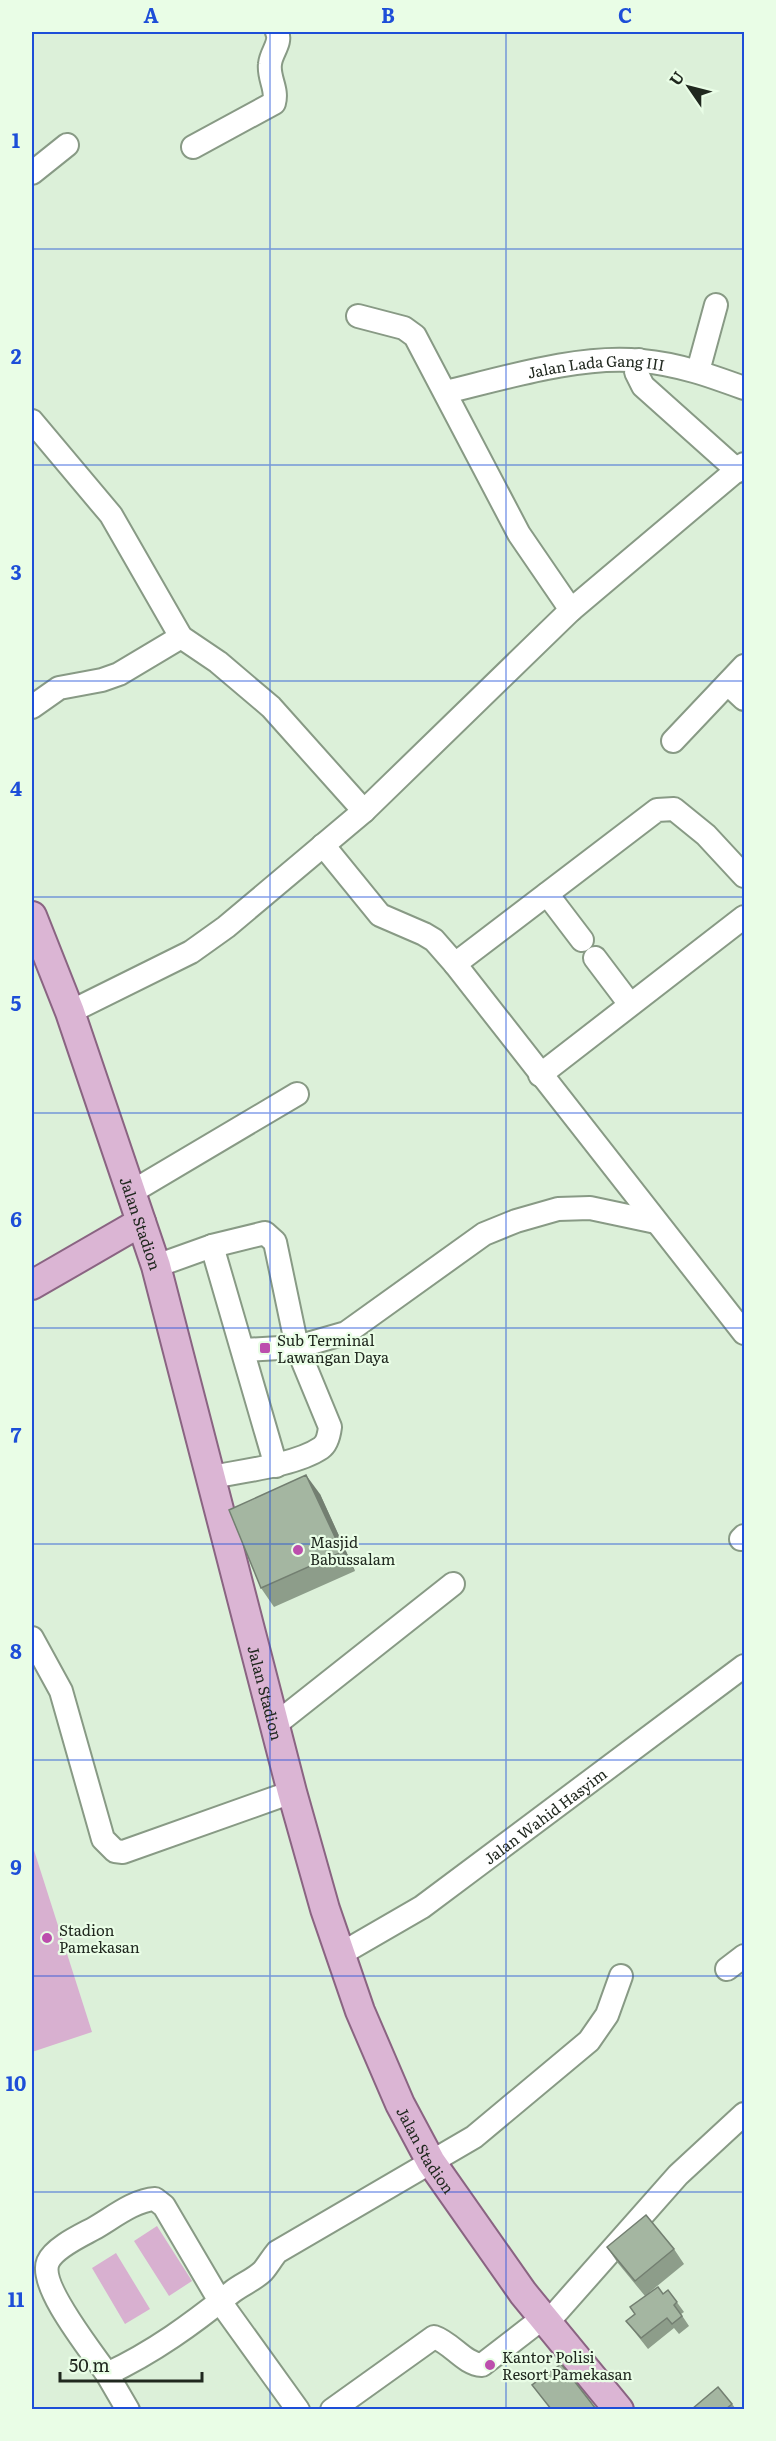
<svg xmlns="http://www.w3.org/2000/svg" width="776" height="2441" font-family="Literata,serif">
	<rect width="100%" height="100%" fill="#dcf0d9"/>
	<!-- green -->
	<path fill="#d8b0d0" d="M 32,1844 L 92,2032 L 32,2052 Z
		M 157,2226 L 192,2281 L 169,2296 L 134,2241 Z
		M 116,2253 L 150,2309 L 125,2324 L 92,2268 Z"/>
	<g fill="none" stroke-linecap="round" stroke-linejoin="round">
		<defs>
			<g id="minor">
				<path d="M 193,147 L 274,103 C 278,89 268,78 270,64 C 271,52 282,43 277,32"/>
				<path d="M 32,173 L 67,145"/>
				<path d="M 358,316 L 404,328 L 415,336 L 519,534 L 571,610"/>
				<path d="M 639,360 L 636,372 L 643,386 L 738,471"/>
				<path d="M 698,371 L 716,305"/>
				<path id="s1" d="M 446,392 C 504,378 582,354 642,361 C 678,364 711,376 744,388"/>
				<path d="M 32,421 L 111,515 L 181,637 L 218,662 L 271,707 L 364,811"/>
				<path d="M 728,684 L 744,699"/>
				<path d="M 32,707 L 59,688 L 102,680 L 119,674 L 181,637"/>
				<path d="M 673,741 L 744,666"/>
				<path d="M 323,845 L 380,915 L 424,934 L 434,940 L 455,964 L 744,1333"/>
				<path d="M 547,894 L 582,940"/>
				<path d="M 595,958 L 629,1003"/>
				<path d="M 455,964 L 657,810 L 674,809 L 706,835 L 744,876"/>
				<path d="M 70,1012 L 191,952 L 226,927 L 364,811 L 571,610 L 744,464"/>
				<path d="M 540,1075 L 744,917"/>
				<path d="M 130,1193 L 297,1094"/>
				<path d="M 212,1246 L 276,1466"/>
				<path d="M 156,1266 L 212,1246 L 265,1233 L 275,1242 L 297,1347 L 330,1427 C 329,1435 327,1444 321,1448 C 296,1465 242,1471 212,1477"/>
				<path d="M 244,1350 L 297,1347 L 346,1333 L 484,1234 L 516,1221 L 558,1209 L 590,1208 L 656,1222"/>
				<path d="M 741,1539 L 744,1536"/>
				<path d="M 32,1638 L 61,1691 L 103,1839 L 115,1851 L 123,1852 L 292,1792"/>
				<path d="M 276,1724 L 453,1584"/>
				<path id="s2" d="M 339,1955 L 422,1907 L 744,1666"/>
				<path d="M 727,1969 L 744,1956"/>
				<path d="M 548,2322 L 678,2175 L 744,2114"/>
				<path d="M 107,2374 L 128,2410"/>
				<path d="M 298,2410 L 221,2303 L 164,2206 L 155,2199 C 134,2200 111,2219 93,2229 C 80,2236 54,2248 48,2262 C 38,2286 93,2353 107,2374 C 154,2352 192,2324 232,2292 C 242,2284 254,2280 263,2271 C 268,2265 272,2258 277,2252 L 474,2137 L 589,2041 L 607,2015 L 621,1976"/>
				<path d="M 332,2410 L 434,2337 C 452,2343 464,2364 482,2365 L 544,2317"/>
			</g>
			<g id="major">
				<path id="s3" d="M 32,916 L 70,1012 L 156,1266 L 292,1792 L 325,1909 L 360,2011 L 400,2104 L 431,2162 L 523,2293 L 619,2410"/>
				<path d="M 32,1285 L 141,1222"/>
			</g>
		</defs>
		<!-- minor casing -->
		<use href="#minor" stroke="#889a85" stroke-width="26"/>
		<!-- major casing -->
		<use href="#major" stroke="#8a6482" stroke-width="32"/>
		<!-- minor -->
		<use href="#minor" stroke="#fff" stroke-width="22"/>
		<!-- major -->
		<use href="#major" stroke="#dbb5d4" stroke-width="28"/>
	</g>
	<!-- wall -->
	<path fill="#8d9d8a" d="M 320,1494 L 355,1571 L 274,1607 L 261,1588 Z
		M 607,2247 L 674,2249 L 684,2264 L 645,2296 L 617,2262 Z
		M 668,2290 L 684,2312 L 681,2314 L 689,2326 L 679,2334 L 674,2328 L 648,2349 L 626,2321 Z
		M 732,2404 L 736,2409 L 692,2409 Z"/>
	<!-- shaded-wall -->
	<path fill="#737f71" d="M 306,1475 L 320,1494 L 355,1571 L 342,1552 Z"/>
	<!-- building -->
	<path fill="#a4b6a1" stroke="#737f71" stroke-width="1.5" d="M 306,1475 L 342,1552 L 261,1588 L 229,1510 Z
		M 646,2215 L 674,2249 L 635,2281 L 607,2247 Z
		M 658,2287 L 663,2294 L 668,2290 L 677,2302 L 674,2305 L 682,2316 L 672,2324 L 667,2318 L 641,2338 L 626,2321 L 635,2314 L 630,2307 Z
		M 561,2364 L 596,2409 L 551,2409 L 532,2385 Z
		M 718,2387 L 732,2404 L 726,2409 L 692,2409 Z"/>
	<!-- grid -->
	<path fill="none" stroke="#1d4ed8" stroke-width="1.5" stroke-opacity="0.55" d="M 270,32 L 270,2410M 506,32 L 506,2410M 32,249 L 744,249M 32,465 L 744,465M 32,681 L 744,681M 32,897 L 744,897M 32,1113 L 744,1113M 32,1328 L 744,1328M 32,1544 L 744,1544M 32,1760 L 744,1760M 32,1976 L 744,1976M 32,2192 L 744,2192"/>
	<!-- markers -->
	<g fill="#bc4ead" stroke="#e9fde6" stroke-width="2">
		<rect x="259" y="1342" width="12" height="12" rx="3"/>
		<circle cx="298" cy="1550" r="6"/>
		<circle cx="47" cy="1938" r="6"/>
		<circle cx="490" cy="2365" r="6"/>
	</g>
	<g text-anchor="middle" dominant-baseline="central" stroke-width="4.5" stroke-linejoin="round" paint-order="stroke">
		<!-- street labels -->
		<g font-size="15" fill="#20281f" stroke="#e9fde6">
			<text stroke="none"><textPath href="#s1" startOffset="153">Jalan Lada Gang III</textPath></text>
			<text stroke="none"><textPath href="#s3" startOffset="326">Jalan Stadion</textPath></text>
			<text stroke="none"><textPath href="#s3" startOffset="812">Jalan Stadion</textPath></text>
			<text stroke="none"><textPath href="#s2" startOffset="249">Jalan Wahid Hasyim</textPath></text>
			<text stroke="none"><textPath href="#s3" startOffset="1298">Jalan Stadion</textPath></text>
		</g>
		<!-- poi labels -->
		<g font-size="15" fill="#20281f" stroke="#e9fde6" text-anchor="start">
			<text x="277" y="1339">Sub Terminal<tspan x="277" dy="17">Lawangan Daya</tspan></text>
			<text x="310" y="1541">Masjid<tspan x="310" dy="17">Babussalam</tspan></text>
			<text x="59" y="1929">Stadion<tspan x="59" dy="17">Pamekasan</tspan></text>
			<text x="502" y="2356">Kantor Polisi<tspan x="502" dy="17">Resort Pamekasan</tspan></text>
		</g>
	</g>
	<!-- border -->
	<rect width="776" height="2441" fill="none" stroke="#e9fde6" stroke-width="66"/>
	<!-- north arrow -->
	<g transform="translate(689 87) rotate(305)" stroke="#e9fde6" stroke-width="4.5" paint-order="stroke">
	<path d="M0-4.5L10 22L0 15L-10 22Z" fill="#20281f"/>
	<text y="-9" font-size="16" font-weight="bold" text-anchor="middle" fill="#20281f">U</text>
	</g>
	<!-- scale -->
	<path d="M60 2372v9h142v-9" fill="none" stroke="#20281f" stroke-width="3"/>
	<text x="69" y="2372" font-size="18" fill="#20281f" stroke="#e9fde6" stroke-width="4.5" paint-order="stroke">50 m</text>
	<rect x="33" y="33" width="710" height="2375" fill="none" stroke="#1d4ed8" stroke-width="2"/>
	<g font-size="20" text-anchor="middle" font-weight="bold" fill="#1d4ed8">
		<text x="151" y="23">A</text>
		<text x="388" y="23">B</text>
		<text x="625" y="23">C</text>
		<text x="16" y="148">1</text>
		<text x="16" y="364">2</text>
		<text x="16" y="580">3</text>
		<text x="16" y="796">4</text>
		<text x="16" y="1011">5</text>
		<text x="16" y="1227">6</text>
		<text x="16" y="1443">7</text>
		<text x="16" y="1659">8</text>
		<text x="16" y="1875">9</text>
		<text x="16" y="2091">10</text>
		<text x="16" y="2307">11</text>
	</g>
</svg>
